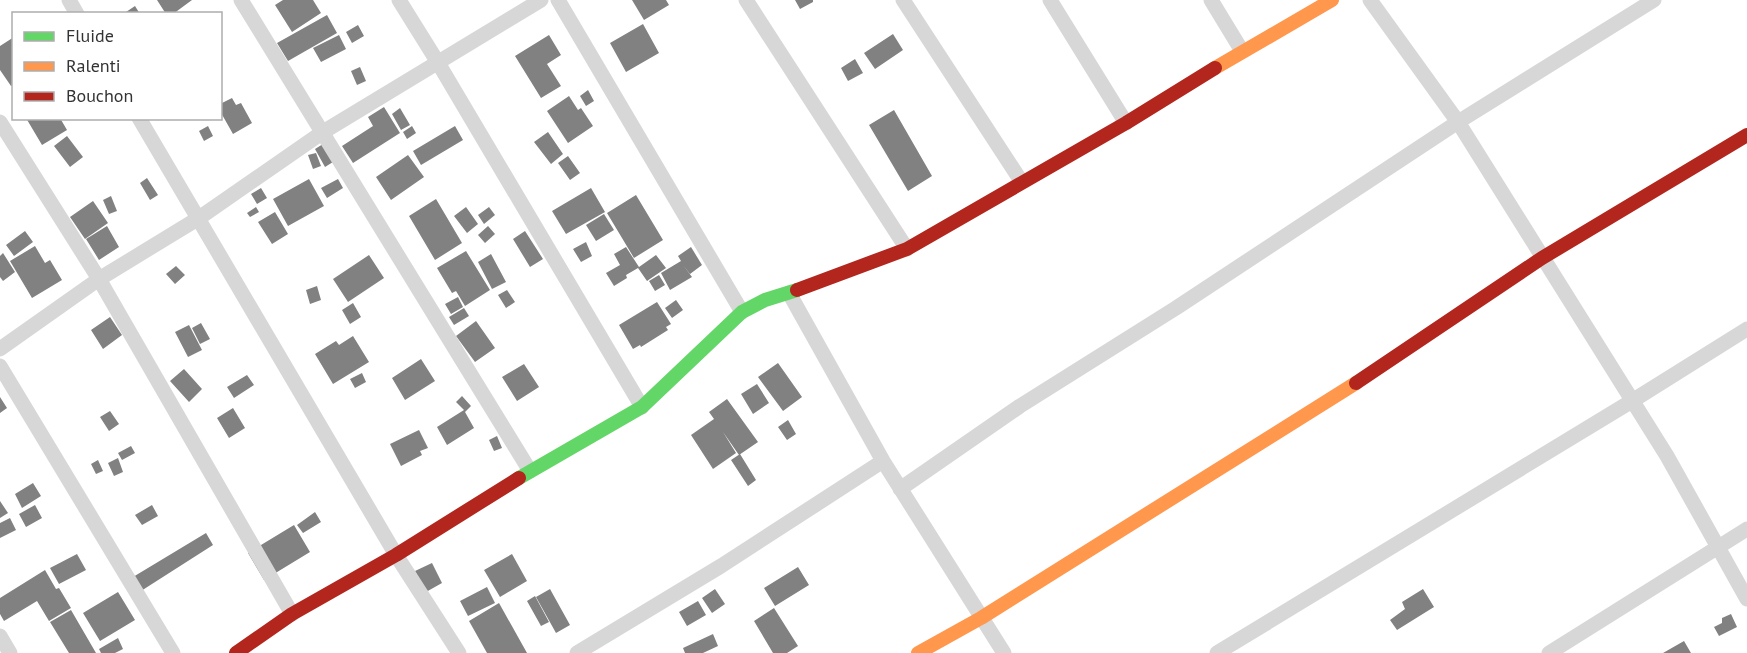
<svg xmlns="http://www.w3.org/2000/svg" width="1747" height="653" font-family="'PT Sans',sans-serif">
	<rect width="100%" height="100%" fill="#fff"/>
	<!-- building -->
	<path fill="#818181" d="M 157,0 L 192,0 L 173,14 L 166,14 Z
		M 283,0 L 313,0 L 321,13 L 292,32 L 275,5 Z
		M 632,0 L 666,0 L 669,5 L 644,20 Z
		M 795,0 L 813,0 L 813,2 L 800,9 Z
		M 135,6 L 140,14 L 123,14 Z
		M 327,15 L 337,33 L 288,61 L 277,43 Z
		M 643,24 L 659,53 L 626,72 L 610,43 Z
		M 358,25 L 364,36 L 352,43 L 346,32 Z
		M 893,34 L 903,50 L 875,69 L 864,53 Z
		M 339,35 L 346,49 L 321,62 L 313,48 Z
		M 549,35 L 561,55 L 547,64 L 561,86 L 541,98 L 515,56 Z
		M 14,37 L 14,84 L 11,86 L 0,70 L 0,46 Z
		M 855,59 L 863,73 L 848,81 L 841,68 Z
		M 360,67 L 366,81 L 357,85 L 351,71 Z
		M 588,90 L 594,101 L 586,106 L 580,96 Z
		M 569,96 L 578,110 L 581,108 L 593,126 L 568,143 L 547,111 Z
		M 232,98 L 236,105 L 241,103 L 252,123 L 233,134 L 220,111 L 220,104 Z
		M 384,107 L 400,133 L 353,163 L 342,146 L 373,126 L 368,117 Z
		M 400,108 L 410,125 L 401,130 L 392,114 Z
		M 894,110 L 932,176 L 908,191 L 869,125 Z
		M 26,118 L 60,118 L 67,130 L 42,145 Z
		M 208,126 L 213,136 L 204,141 L 199,131 Z
		M 412,126 L 416,133 L 407,139 L 403,132 Z
		M 455,126 L 463,140 L 421,165 L 413,151 Z
		M 548,132 L 563,154 L 551,164 L 534,142 Z
		M 67,136 L 83,157 L 70,167 L 54,146 Z
		M 323,144 L 333,162 L 325,167 L 315,149 Z
		M 316,153 L 321,166 L 313,169 L 308,155 Z
		M 408,155 L 424,177 L 391,200 L 376,177 Z
		M 568,156 L 580,173 L 570,180 L 558,163 Z
		M 147,178 L 158,195 L 150,200 L 140,183 Z
		M 309,179 L 324,206 L 288,226 L 273,199 Z
		M 338,179 L 343,188 L 327,198 L 321,188 Z
		M 261,188 L 267,198 L 257,204 L 251,194 Z
		M 591,188 L 605,212 L 566,234 L 552,211 Z
		M 636,195 L 663,240 L 634,258 L 607,213 Z
		M 111,196 L 117,211 L 109,214 L 103,200 Z
		M 436,199 L 462,243 L 435,260 L 409,216 Z
		M 93,201 L 108,223 L 85,239 L 70,217 Z
		M 256,207 L 259,212 L 250,217 L 247,213 Z
		M 466,207 L 478,224 L 467,233 L 454,216 Z
		M 489,207 L 495,215 L 484,224 L 478,215 Z
		M 275,212 L 288,234 L 272,244 L 258,222 Z
		M 604,214 L 614,230 L 596,241 L 586,225 Z
		M 107,226 L 119,247 L 99,260 L 86,239 Z
		M 488,226 L 495,234 L 485,243 L 478,235 Z
		M 25,231 L 33,242 L 14,256 L 6,245 Z
		M 525,231 L 543,259 L 530,267 L 513,239 Z
		M 586,242 L 592,256 L 581,262 L 573,249 Z
		M 35,246 L 45,263 L 50,260 L 62,280 L 32,298 L 10,261 Z
		M 626,247 L 639,267 L 656,255 L 666,268 L 647,281 L 638,268 L 626,275 L 627,278 L 614,286 L 606,273 L 620,265 L 614,254 Z
		M 691,247 L 702,265 L 690,274 L 683,265 L 692,277 L 670,290 L 661,273 L 681,261 L 678,256 Z
		M 466,251 L 490,290 L 465,306 L 456,291 L 452,293 L 437,268 Z
		M 3,253 L 15,272 L 3,281 L 0,277 L 0,256 Z
		M 491,254 L 506,282 L 492,289 L 478,262 Z
		M 369,255 L 384,278 L 348,302 L 333,279 Z
		M 176,266 L 185,275 L 175,284 L 166,274 Z
		M 659,275 L 665,285 L 655,291 L 649,281 Z
		M 317,286 L 321,300 L 310,304 L 306,290 Z
		M 507,290 L 515,302 L 506,308 L 498,295 Z
		M 458,297 L 463,307 L 451,314 L 445,304 Z
		M 676,300 L 683,310 L 672,318 L 665,308 Z
		M 657,302 L 671,324 L 666,327 L 668,330 L 641,347 L 640,345 L 633,349 L 619,325 Z
		M 353,303 L 361,317 L 350,324 L 342,310 Z
		M 464,308 L 469,316 L 454,325 L 449,317 Z
		M 110,317 L 122,335 L 103,349 L 91,330 Z
		M 476,321 L 495,348 L 475,362 L 456,336 Z
		M 201,323 L 210,339 L 200,344 L 192,328 Z
		M 189,325 L 202,350 L 188,357 L 175,332 Z
		M 353,336 L 369,362 L 333,384 L 315,354 L 336,341 L 339,345 Z
		M 421,359 L 435,381 L 405,400 L 392,378 Z
		M 778,363 L 802,397 L 783,411 L 758,377 Z
		M 524,364 L 539,387 L 517,401 L 502,377 Z
		M 184,369 L 202,389 L 189,402 L 170,381 Z
		M 362,373 L 366,382 L 355,388 L 350,379 Z
		M 247,375 L 254,385 L 234,398 L 227,387 Z
		M 757,384 L 769,403 L 753,414 L 741,394 Z
		M 462,396 L 471,406 L 465,412 L 474,428 L 447,445 L 437,427 L 464,410 L 456,402 Z
		M 0,397 L 7,408 L 0,413 Z
		M 727,399 L 758,442 L 739,455 L 723,432 L 736,453 L 713,469 L 691,435 L 714,419 L 709,412 Z
		M 233,408 L 245,428 L 229,438 L 217,418 Z
		M 110,411 L 119,424 L 109,431 L 100,417 Z
		M 788,420 L 796,434 L 787,440 L 778,427 Z
		M 419,430 L 428,448 L 420,451 L 422,455 L 401,466 L 390,444 Z
		M 497,436 L 502,448 L 494,451 L 489,440 Z
		M 131,446 L 135,453 L 122,460 L 118,453 Z
		M 740,454 L 756,480 L 748,486 L 731,460 Z
		M 118,458 L 123,472 L 114,476 L 108,463 Z
		M 98,460 L 103,471 L 96,474 L 91,464 Z
		M 33,483 L 41,496 L 22,508 L 15,494 Z
		M 0,501 L 8,513 L 0,518 Z
		M 35,505 L 42,518 L 26,527 L 19,514 Z
		M 152,505 L 158,516 L 142,525 L 135,515 Z
		M 315,512 L 321,522 L 303,533 L 297,525 Z
		M 10,518 L 16,530 L 0,538 L 0,523 Z
		M 294,525 L 310,552 L 264,580 L 248,553 Z
		M 206,533 L 213,545 L 141,591 L 133,577 Z
		M 77,554 L 86,570 L 59,584 L 50,568 Z
		M 512,554 L 527,581 L 500,597 L 484,570 Z
		M 432,563 L 442,583 L 426,592 L 415,571 Z
		M 798,567 L 809,585 L 775,606 L 764,588 Z
		M 45,570 L 56,589 L 59,588 L 71,608 L 49,621 L 37,601 L 4,621 L 0,614 L 0,598 Z
		M 487,587 L 495,603 L 468,616 L 460,601 Z
		M 550,589 L 570,625 L 556,633 L 536,597 Z
		M 715,589 L 725,604 L 712,613 L 702,598 Z
		M 1423,589 L 1434,607 L 1397,630 L 1390,620 L 1405,609 L 1402,602 Z
		M 118,592 L 135,620 L 100,641 L 83,613 Z
		M 535,596 L 549,622 L 541,626 L 527,601 Z
		M 698,601 L 706,615 L 687,626 L 679,612 Z
		M 499,603 L 527,653 L 487,653 L 469,621 Z
		M 774,608 L 798,646 L 787,653 L 773,653 L 754,621 Z
		M 71,610 L 96,653 L 69,653 L 50,622 Z
		M 1731,614 L 1737,627 L 1719,636 L 1714,627 L 1722,623 L 1722,618 Z
		M 713,634 L 718,646 L 703,653 L 685,653 L 683,648 Z
		M 118,638 L 123,649 L 115,653 L 101,653 L 99,649 Z
		M 1684,641 L 1691,653 L 1663,653 Z"/>
	<g fill="none" stroke-linecap="round" stroke-linejoin="round">
		<!-- street -->
		<path stroke="#d7d7d7" stroke-width="15" d="M 69,0 L 77,14
			M 241,0 L 530,471
			M 399,0 L 437,61 L 642,407
			M 558,0 L 742,312
			M 746,0 L 907,249
			M 903,0 L 1021,181
			M 1050,0 L 1126,123
			M 1211,0 L 1242,51
			M 1370,0 L 1458,122 L 1667,456 L 1747,599
			M 139,118 L 396,555 L 459,653
			M 0,122 L 99,279 L 292,614
			M 789,293 L 883,461 L 1004,653
			M 0,349 L 99,279 L 199,218 L 323,132 L 541,0
			M 0,366 L 173,653
			M 900,489 L 1020,406 L 1176,308 L 1458,122 L 1654,0
			M 0,636 L 10,653
			M 577,653 L 721,566 L 883,461
			M 1217,653 L 1632,401 L 1747,329
			M 1549,653 L 1747,529"/>
		<!-- fast -->
		<path stroke="#63d668" stroke-width="14" d="M 519,478 L 642,407 L 742,312 L 765,300 L 797,290"/>
		<!-- slow -->
		<path stroke="#ff974d" stroke-width="14" d="M 1215,68 L 1332,0
			M 918,653 L 981,618 L 1356,383"/>
		<!-- jam -->
		<path stroke="#b3261e" stroke-width="14" d="M 797,290 L 907,249 L 1126,123 L 1215,68
			M 1356,383 L 1542,258 L 1747,135
			M 236,653 L 292,614 L 396,555 L 519,478"/>
	</g>
	<!-- legend -->
	<rect x="12" y="12" width="210" height="108" fill="#ffffff" stroke="#adadad" stroke-width="1.5"/>
	<rect x="24" y="32" width="30" height="9" fill="#63d668" stroke="#adadad" stroke-width="1.5"/>
	<text x="66" y="42" font-size="18" fill="#333333">Fluide</text>
	<rect x="24" y="62" width="30" height="9" fill="#ff974d" stroke="#adadad" stroke-width="1.5"/>
	<text x="66" y="72" font-size="18" fill="#333333">Ralenti</text>
	<rect x="24" y="92" width="30" height="9" fill="#b3261e" stroke="#adadad" stroke-width="1.5"/>
	<text x="66" y="102" font-size="18" fill="#333333">Bouchon</text>
</svg>
